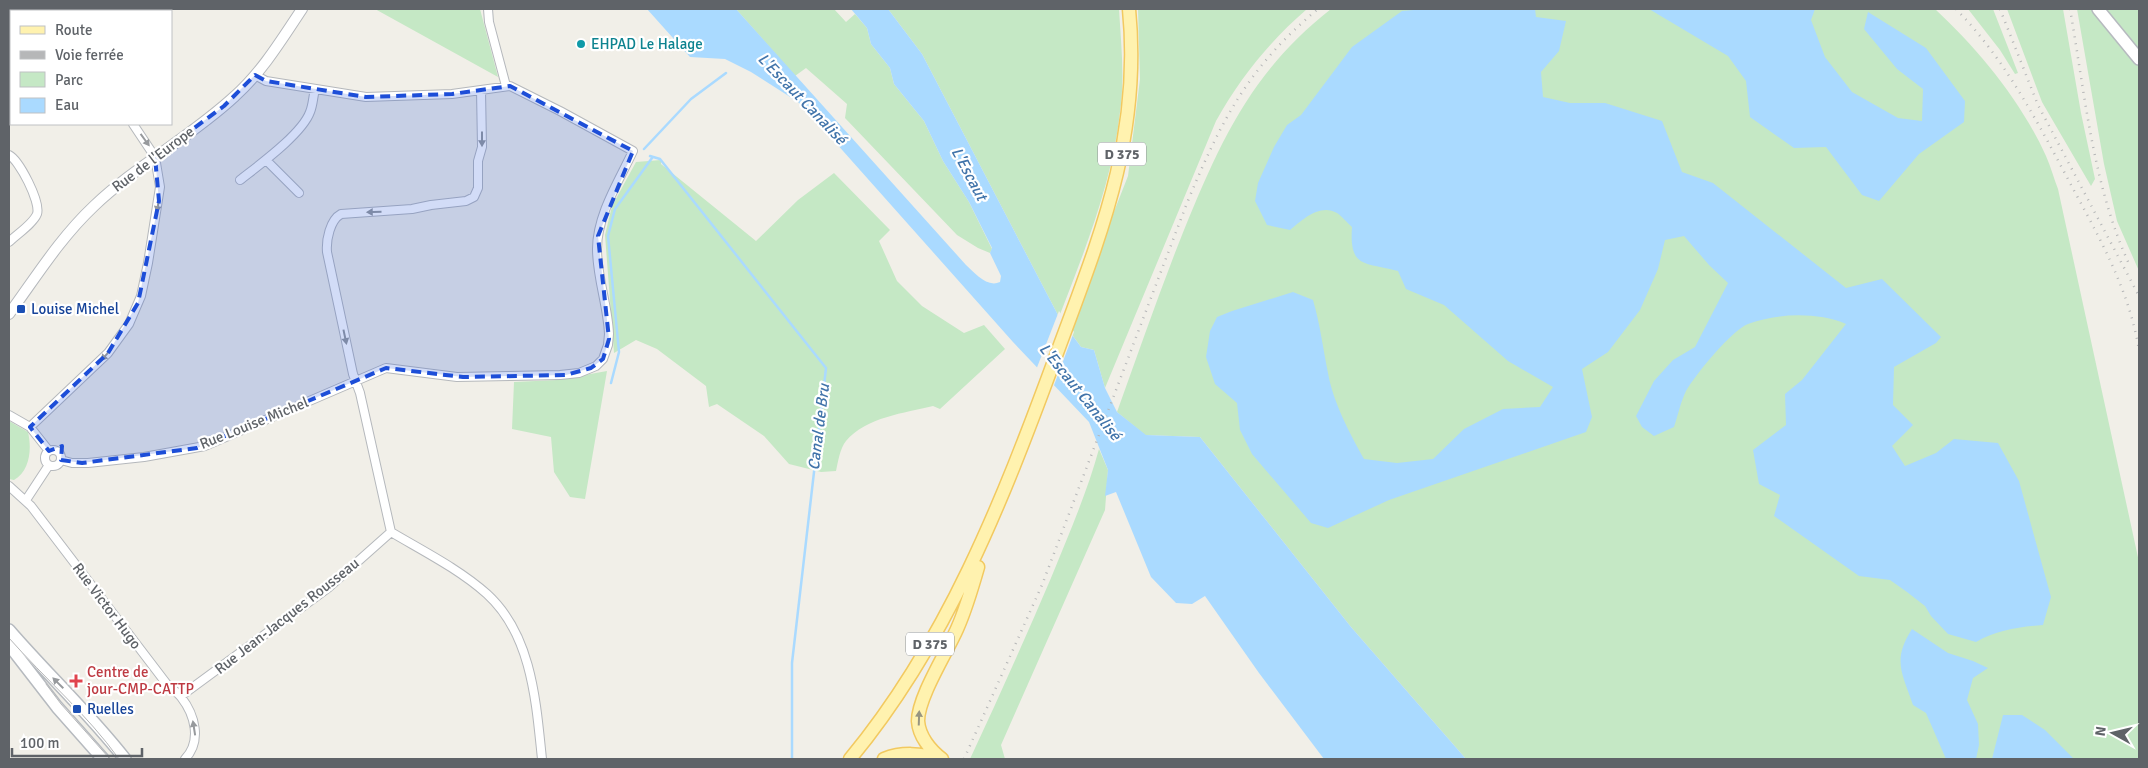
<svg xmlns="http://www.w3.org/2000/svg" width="2148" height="768" font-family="Signika,sans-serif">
	<rect width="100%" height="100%" fill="#f1efe8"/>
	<!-- green -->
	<path fill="#c5e8c5" d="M 375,9 L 480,9 L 498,77 Z
		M 736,9 L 834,9 L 846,22 L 855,14 L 867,28 L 871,44 L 890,68 L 894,84 L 924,121 L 943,161 L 969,202 L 992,249 L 990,253 L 978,248 L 957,235 L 845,118 L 847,104 L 806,68 L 795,76 Z
		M 888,9 L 1119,9 C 1121,43 1125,78 1120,112 C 1112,183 1085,250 1059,317 L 922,54 Z
		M 1138,9 L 1307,9 C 1270,41 1240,78 1216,121 L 1105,388 L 1094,350 L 1081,347 L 1068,329 L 1128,176 L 1140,79 Z
		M 1331,9 L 1935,9 C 1979,50 2021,101 2046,156 C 2051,167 2054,179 2058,189 L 2139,562 L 2139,759 L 1466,759 L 1351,627 L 1200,437 L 1145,435 L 1117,412 C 1139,351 1160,290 1184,230 C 1221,140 1252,71 1331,9 Z
		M 1968,9 L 1993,9 L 2018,73 L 2015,74 L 2000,50 Z
		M 2007,9 L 2063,9 L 2081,113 L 2095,179 L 2091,186 L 2042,102 Z
		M 2077,9 L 2139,9 L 2139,271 L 2117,221 L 2104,164 Z
		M 661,160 L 661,164 L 756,241 L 798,200 L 834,173 L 890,230 L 879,241 L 897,281 L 922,306 L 964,333 L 984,325 L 1005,349 L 940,409 L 933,406 C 905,413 866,417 846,441 C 840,448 838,462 836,471 L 821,472 L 789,464 L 764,436 L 717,404 L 709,407 L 706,386 L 657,349 L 636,340 L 614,353 L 605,235 L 612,206 L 636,162 Z
		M 607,371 L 585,499 L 570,497 L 554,472 L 551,437 L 512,429 L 514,382 L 557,380 Z
		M 9,421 L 28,432 C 32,449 30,471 14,480 L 9,479 Z
		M 1099,449 L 1108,470 L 1105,510 L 1001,745 L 1005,759 L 970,759 C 998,699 1025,639 1051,578 C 1068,536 1087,493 1099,449 Z"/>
	<!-- water -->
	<path fill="#aadaff" d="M 647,9 L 736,9 L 966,265 C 975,273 987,288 1000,282 L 1001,276 L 990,253 L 992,248 L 969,202 L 943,161 L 924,121 L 894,84 L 890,68 L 871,44 L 867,28 L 851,9 L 888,9 L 922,54 L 1059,317 L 1081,347 L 1094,350 L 1105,388 L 1117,412 L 1146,435 L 1200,437 L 1351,627 L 1466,759 L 1324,759 L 1259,673 L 1205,596 L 1192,604 L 1176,603 L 1151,577 L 1116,492 L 1105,496 L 1108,470 L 1089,422 L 1013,342 L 811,115 L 798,102 L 751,72 L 725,59 L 690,57 Z
		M 1425,9 L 1535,9 L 1536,17 L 1566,21 L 1559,51 L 1541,72 L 1543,97 L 1570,103 L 1605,103 L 1662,121 L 1682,172 L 1713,183 L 1846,288 L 1882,279 L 1941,337 L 1936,343 L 1894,367 L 1893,405 L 1913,425 L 1892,446 L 1905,466 L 1936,453 L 1954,439 L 1998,443 L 2019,481 L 2051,597 L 2043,625 C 2019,627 1997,630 1976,642 L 1948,634 L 1931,616 L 1925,606 L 1907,592 L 1890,580 L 1859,576 L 1774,516 L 1780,495 L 1759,484 L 1753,450 L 1786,425 L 1785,394 L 1802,380 L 1846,324 C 1818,312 1777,313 1748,324 C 1732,330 1695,375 1686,391 C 1681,401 1678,415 1674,427 L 1654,436 L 1642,427 L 1636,416 L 1654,381 L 1673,360 L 1695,347 L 1728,283 L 1709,265 L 1684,236 L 1665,240 L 1658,269 L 1640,310 L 1608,352 L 1582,369 L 1592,417 L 1586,432 L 1389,500 L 1328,528 L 1311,523 L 1252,454 L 1240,430 L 1237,403 L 1215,384 L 1206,357 L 1210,331 L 1217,317 L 1232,311 L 1293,292 L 1313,300 C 1320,324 1323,348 1328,373 C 1333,402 1350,434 1364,459 L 1397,463 L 1433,459 L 1464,429 L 1503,409 L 1540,407 L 1553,387 L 1508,361 L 1444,305 L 1406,289 L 1398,271 C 1365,262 1349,269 1352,227 C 1347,223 1342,216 1337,213 C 1320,203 1302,220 1290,230 L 1267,225 L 1255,201 L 1258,183 L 1274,147 L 1287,125 L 1301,115 L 1352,47 L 1402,11 Z
		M 1649,9 L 1815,9 L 1811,20 L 1825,57 L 1852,92 L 1898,118 L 1922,121 L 1923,89 L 1897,69 L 1864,29 L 1868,12 L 1926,48 L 1965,101 L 1964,122 L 1919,154 L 1879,201 L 1862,195 L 1826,147 L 1794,148 L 1750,117 L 1746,81 L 1728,56 Z
		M 1912,629 L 1948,653 L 1973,661 L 1988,668 L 1973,678 L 1967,700 L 1978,724 L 1979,745 L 1976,759 L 1946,759 L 1926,713 L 1913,705 C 1902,673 1892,660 1912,629 Z
		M 2003,715 L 2022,715 L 2045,730 L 2074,759 L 1992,759 Z"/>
	<!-- pier -->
	<path fill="#f1efe8" d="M 1059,311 L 1074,332 L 1053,388 L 1036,370 Z"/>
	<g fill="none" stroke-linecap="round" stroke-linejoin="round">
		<!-- stream -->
		<path stroke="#aadaff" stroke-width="2.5" d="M 644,149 L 691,99 L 726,73
			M 650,156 L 660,159 L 826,368 L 792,663 L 792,759
			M 611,383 L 619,352 L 608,236 L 615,209 L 652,158"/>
		<defs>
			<path id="minor" d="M 488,9 L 489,22 L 506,86
				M 9,24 L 11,24
				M 9,155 C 19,160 41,202 37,214 C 33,224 17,234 9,242
				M 266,160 L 299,193
				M 240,180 C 259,165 302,134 310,112 C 313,105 313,97 315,89
				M 9,415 L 30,427 L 49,451
				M 30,427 L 108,353 L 129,324 L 141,296 L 148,263 L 160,187 L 155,157 L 133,124
				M45 458a8 8 0 1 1 16 0a8 8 0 1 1-16 0Z
				M 61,460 L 72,463 L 88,463 L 144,457 L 205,446 L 386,368 L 457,377 L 560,375 L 579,373 L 596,366 L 603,359 L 608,345 L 609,334 C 608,306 597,278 597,249 C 597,215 619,181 633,151 L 560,111 L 510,86 L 452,94 L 366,97 L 266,81 L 255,75
				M 9,486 L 31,506 L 166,683 C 171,688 177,692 181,697 C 195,715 202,741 185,759
				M 26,500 L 49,465
				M 391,532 L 360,393 L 353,374 L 327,252 C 326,240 330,220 341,214 L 412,209 L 431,205 L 466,201 L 474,197 L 478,188 L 478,161 L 482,147 L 481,90
				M 391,532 C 423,551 459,569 487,594 C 532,635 536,702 542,759
				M 181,696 L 328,588 L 391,532"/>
			<path id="tertiary" d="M 9,314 C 36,277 60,238 94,206 C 137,165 191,137 235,96 C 262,72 282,39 302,9"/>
			<path id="secondary" d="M 2098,9 L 2139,59
				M 9,630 C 47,674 89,713 125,759
				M 9,645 L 57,707 L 103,759"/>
			<path id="primary" d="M 850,759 C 947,642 1002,502 1054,361 C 1098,241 1142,140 1129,9
				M 884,759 C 901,752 922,753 939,759
				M 942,759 C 930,750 919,736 918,721 C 918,697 947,652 957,629 C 966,609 972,588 978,567"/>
		</defs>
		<!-- minor casing -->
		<use href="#minor" stroke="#b5b8bc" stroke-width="10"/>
		<!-- tertiary casing -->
		<use href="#tertiary" stroke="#b5b8bc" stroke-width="12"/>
		<!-- secondary casing -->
		<use href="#secondary" stroke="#b6babf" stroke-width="14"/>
		<!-- primary casing -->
		<use href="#primary" stroke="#f2c960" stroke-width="15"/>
		<!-- minor -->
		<use href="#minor" stroke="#fff" stroke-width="8"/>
		<!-- tertiary -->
		<use href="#tertiary" stroke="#fff" stroke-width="10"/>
		<!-- secondary -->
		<use href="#secondary" stroke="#fff" stroke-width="11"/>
		<!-- primary -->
		<use href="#primary" stroke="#fff2af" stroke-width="12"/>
		<!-- tram -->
		<path stroke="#b6b7b8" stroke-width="1" d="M 9,638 C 45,679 87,714 119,759
			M 46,684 L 61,704 L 110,759"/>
		<!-- rail -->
		<path stroke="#b6b7b8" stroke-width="2.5" stroke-dasharray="1 6" stroke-linecap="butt" d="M 1956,9 C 2005,59 2037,121 2070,183 C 2099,237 2129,289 2139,350
			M 2000,9 L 2038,105 L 2139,296
			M 2070,9 C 2085,94 2093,187 2130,266
			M 964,759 L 1042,585 L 1187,203 C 1221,121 1248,67 1318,9"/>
	</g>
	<!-- one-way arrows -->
	<defs><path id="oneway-solid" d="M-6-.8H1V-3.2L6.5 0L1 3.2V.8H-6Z" transform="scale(1.25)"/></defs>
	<g fill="#979a9d">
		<use href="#oneway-solid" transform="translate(482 139) rotate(90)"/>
		<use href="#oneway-solid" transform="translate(145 140) rotate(54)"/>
		<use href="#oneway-solid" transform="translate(158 205) rotate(99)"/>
		<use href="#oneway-solid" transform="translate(374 212) rotate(179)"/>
		<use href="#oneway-solid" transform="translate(345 337) rotate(78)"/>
		<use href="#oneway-solid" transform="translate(106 355) rotate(132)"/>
		<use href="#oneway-solid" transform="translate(58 683) rotate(-135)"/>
		<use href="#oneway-solid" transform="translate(194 728) rotate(-99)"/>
	</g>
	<use fill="#979581" href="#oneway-solid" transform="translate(919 718) rotate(-88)"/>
	<!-- marked area -->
	<path fill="#1d4ed8" fill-opacity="0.2" stroke="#1d4ed8" stroke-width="4" stroke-dasharray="10 6" stroke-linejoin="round" d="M 255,75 L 266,81 L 366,97 L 452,94 L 510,86 L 633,151 L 598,236 L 609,339 L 603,359 L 591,368 L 566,375 L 463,377 L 386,368 L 197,448 L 82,463 L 61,460 L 62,446 L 49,451 L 30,427 L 108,353 L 138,303 L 159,201 L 155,157 L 224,106 Z"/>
	<!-- markers -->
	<circle fill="#0f9aa8" stroke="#fff" stroke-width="2" cx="581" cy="44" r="5"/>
	<g fill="#1a4fb4" stroke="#fff" stroke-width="2">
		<rect x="16" y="304" width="10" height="10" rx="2.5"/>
		<rect x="72" y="704" width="10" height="10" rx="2.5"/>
	</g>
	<path fill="#e0444e" stroke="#fff" stroke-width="2" d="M73.5 673.5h5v5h5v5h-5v5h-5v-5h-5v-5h5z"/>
	<g text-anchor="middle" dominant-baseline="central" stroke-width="4.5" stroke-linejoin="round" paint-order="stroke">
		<!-- shield labels -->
		<g fill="#fff" stroke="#8f9295" stroke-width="1">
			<rect x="1098" y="142.5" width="48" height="23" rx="4"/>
			<rect x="906" y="632.5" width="48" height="23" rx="4"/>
		</g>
		<g font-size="14" font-weight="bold" fill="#5f6368">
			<text x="1122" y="154">D 375</text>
			<text x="930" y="644">D 375</text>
		</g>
		<!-- culture labels -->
		<g font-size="15" fill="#0d838f" stroke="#fff" text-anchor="start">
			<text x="591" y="44">EHPAD Le Halage</text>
		</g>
		<!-- street labels -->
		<g font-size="15" fill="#5f6368" stroke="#fff">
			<text transform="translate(153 159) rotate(-37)">Rue de l'Europe</text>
			<text transform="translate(254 423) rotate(-22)">Rue Louise Michel</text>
			<text transform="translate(107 606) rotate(53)">Rue Victor Hugo</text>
			<text transform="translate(287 616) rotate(-38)">Rue Jean-Jacques Rousseau</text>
		</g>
		<!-- transit labels -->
		<g font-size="15" fill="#164399" stroke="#fff" text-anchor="start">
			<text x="31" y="309">Louise Michel</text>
			<text x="87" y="709">Ruelles</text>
		</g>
		<!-- health labels -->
		<g font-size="15" fill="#be3a42" stroke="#fff" text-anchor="start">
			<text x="87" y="672">Centre de<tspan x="87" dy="17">jour-CMP-CATTP</tspan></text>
		</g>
		<!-- water labels -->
		<g font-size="16" font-style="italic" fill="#4174aa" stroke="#fff">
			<text transform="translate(802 99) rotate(46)">L'Escaut Canalisé</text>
			<text transform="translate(969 174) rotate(62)">L'Escaut</text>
			<text transform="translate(1080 392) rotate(51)">L'Escaut Canalisé</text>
			<text transform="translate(819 427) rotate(-83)">Canal de Bru</text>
		</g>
	</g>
	<!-- border -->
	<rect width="2148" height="768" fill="none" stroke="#5f6368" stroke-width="20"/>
	<!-- legend -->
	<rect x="10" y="10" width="162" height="115" fill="#ffffff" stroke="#bfc1c3"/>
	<rect x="20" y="26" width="25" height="8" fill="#fff2af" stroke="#bfc1c3"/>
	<text x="55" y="35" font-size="15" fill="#5f6368">Route</text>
	<rect x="20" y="51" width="25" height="8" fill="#b6b7b8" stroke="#bfc1c3"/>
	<text x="55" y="60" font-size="15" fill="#5f6368">Voie ferrée</text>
	<rect x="20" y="72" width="25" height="15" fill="#c5e8c5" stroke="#bfc1c3"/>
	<text x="55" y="85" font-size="15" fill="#5f6368">Parc</text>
	<rect x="20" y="98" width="25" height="15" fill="#aadaff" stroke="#bfc1c3"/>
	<text x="55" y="110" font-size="15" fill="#5f6368">Eau</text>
	<!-- north arrow -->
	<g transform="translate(2113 733) rotate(278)" stroke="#ffffff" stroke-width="4" paint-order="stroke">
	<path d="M0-4L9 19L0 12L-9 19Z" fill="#5f6368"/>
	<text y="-8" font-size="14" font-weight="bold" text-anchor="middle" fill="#5f6368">N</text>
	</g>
	<!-- scale -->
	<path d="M12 748v8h130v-8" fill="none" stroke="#5f6368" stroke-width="2.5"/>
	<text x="20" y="748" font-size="15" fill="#5f6368" stroke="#ffffff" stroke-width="4" paint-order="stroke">100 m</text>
</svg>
